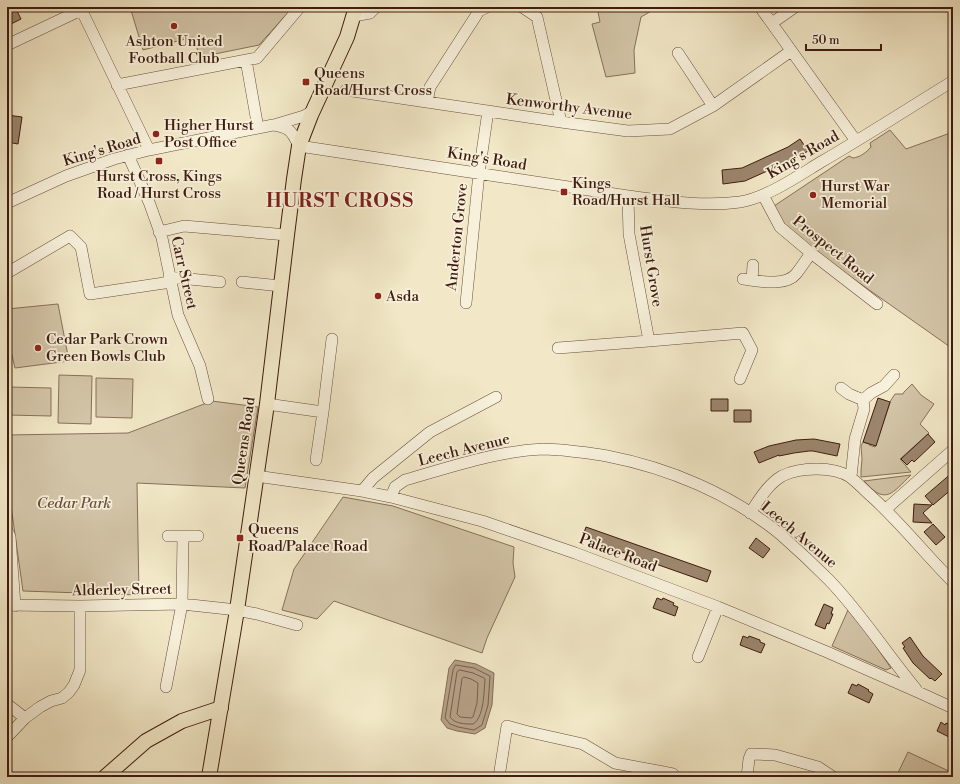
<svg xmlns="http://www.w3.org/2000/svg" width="960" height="784" font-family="'Libre Bodoni',serif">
	<rect width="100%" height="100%" fill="#f2e8c7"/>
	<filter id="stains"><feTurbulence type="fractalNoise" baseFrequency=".005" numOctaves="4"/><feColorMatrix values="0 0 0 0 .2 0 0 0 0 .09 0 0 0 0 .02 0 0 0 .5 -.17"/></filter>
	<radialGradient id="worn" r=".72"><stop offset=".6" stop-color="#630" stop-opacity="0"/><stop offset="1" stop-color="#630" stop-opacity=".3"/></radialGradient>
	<!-- green -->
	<path fill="#d3c5a8" stroke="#88705b" d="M 130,7 L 293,7 L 259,45 L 200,57 L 193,37 L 143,50 Z
		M 597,7 L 658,7 L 641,17 L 634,50 L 635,73 L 606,77 L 592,24 L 600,22 Z
		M 890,130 L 906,149 L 953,132 L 953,349 L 787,232 L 774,206 L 849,156 L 853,158 C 860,157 866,153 871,147 L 870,143 Z
		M 58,304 L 69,361 L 15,368 L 7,334 L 7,309 Z
		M 59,375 L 92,376 L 91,424 L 58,423 Z
		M 96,378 L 133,379 L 132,418 L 96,417 Z
		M 912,384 L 921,395 L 934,404 L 920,424 L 929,433 L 900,459 L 911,472 L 861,477 L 861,471 L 862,459 L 861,446 L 863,442 L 869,444 L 869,445 L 875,447 L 891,400 L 895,394 L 903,394 L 904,392 Z
		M 8,387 L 51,388 L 51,416 L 7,415 Z
		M 212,401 L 258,407 L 245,488 L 137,483 L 139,595 L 23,591 L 9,492 L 7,490 L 7,435 L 128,433 Z
		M 911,475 C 892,493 886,506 864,481 Z
		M 343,497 L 393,506 L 514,547 L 513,563 L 515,577 L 487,638 L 482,653 L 334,601 L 317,619 L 282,610 L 294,569 Z
		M 848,610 L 866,632 L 891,668 L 886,670 L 832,646 Z
		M 908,752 L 953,773 L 953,777 L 896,777 Z"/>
	<!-- water -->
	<path fill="#b5a288" stroke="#856c57" d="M 455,660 L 476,664 L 494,673 L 492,705 L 485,728 L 475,734 L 457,731 L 447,728 L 441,720 L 449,668 Z"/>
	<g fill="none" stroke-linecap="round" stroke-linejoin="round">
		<!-- shore -->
		<path stroke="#7a5e4b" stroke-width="1" d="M 456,665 L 474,668 L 490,676 L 488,705 L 482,725 L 474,730 L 458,727 L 450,724 L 445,718 L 453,670 Z
			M 460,670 L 473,673 L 484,678 L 485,679 C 484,691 484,718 473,724 C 465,724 455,724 450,717 L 457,672 Z
			M 464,677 L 471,679 L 478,683 L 477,703 L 473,717 L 471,718 L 460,717 L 457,714 L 462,679 Z"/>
	</g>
	<!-- building -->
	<path fill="#9c866e" stroke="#3e1b0e" d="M 7,7 L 15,7 L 21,19 L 7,26 Z
		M 7,115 L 22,117 L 18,144 L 7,142 Z
		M 800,139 L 808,151 L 794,159 L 745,181 L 723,184 L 722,170 L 742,168 L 788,147 Z
		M 878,398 L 890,402 L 876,446 L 863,442 Z
		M 711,399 L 728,399 L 728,411 L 711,411 Z
		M 734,410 L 751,410 L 751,422 L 734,422 Z
		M 928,434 L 935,442 L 914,462 L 912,460 L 907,465 L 901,459 Z
		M 814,439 L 840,444 L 837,456 L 813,451 L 809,451 L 794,453 L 779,456 L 779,455 L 759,463 L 754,452 L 769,446 L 796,440 Z
		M 953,472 L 953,488 L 933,505 L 925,496 Z
		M 914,504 L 932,505 L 923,513 L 932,523 L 913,522 Z
		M 933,524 L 945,537 L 936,545 L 924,532 Z
		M 586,527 L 711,571 L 707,582 L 582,538 Z
		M 756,538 L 770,549 L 763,558 L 749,548 Z
		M 657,598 L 662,600 L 663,598 L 674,603 L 673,605 L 678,607 L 675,616 L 653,608 Z
		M 824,604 L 833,608 L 831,614 L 833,614 L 829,624 L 827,623 L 825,629 L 815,625 Z
		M 743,636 L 748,638 L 749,636 L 760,640 L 760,642 L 765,644 L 761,653 L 740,645 Z
		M 910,637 L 923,656 L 942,674 L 935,681 L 931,678 L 930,679 L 913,663 L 903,648 L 905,647 L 902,643 Z
		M 852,684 L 857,686 L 858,684 L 869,690 L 868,691 L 873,694 L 869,703 L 848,693 Z
		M 941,722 L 945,725 L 946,723 L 953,726 L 953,739 L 937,731 Z"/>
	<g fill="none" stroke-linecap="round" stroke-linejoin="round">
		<defs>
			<path id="minor" d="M 80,7 L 149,150
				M 522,7 L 537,17 L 561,122
				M 760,7 L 856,141
				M 354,16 L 370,13 L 376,7
				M 772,23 L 795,7
				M 7,45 L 81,10
				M 678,53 L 713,106
				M 246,60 L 258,128
				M 117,85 L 257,58 L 300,7
				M 346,90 L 561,122 L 628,131 L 670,129 L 713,106 L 791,51
				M 427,102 L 430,87 L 479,11 L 487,7
				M 274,125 L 304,116 L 313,111
				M 128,155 L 149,202 L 162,238 L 178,315 L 200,366 L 208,399
				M 763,195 L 780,227 L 811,253 L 877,304
				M 7,203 L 66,176 L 114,159 L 149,150 L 273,125 C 290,127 292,132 299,146 L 628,196 C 666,201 703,207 740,202 C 768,197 798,176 821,162 C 866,136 909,108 953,81
				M 159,232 L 184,226 L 287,235
				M 7,273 L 70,236 L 81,247 L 90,294 L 171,282
				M 169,277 L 220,282
				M 743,279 C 759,281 785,287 796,274 C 801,268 806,260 811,253
				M 752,280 L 753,265
				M 242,282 L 281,286
				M 466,303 L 479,173 L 488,111
				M 649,341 L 743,333 L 752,350 L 740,379
				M 558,348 L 649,341 L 629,234 L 628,196
				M 841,388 L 849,394 L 863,400
				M 267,404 L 323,412 L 316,460
				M 323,412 L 332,339
				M 256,476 L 362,491 L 391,497 L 482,521 L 575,553 L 718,607 L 827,652 L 918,692 L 953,708
				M 851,477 L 855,439 L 864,409 L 863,400 L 871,393 L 884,386 L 894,375
				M 362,491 L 373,478 L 430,432 L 496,397
				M 391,497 L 395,487 L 405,480 C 451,467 496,451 544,449 C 550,449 556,450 562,450 C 577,452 592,453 607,456 C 669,468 731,494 780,534 C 797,549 813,564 829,580 C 861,613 886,653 916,689
				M 886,509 L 953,450
				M 750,513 C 759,500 768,484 782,476 C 800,467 833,466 850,477 C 857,482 864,490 871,496 C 900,522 925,554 953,582
				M 7,530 L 10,537 L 15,606
				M 183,536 L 198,536
				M 7,605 L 80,606 L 182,604 L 237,610 L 257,614 L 297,625
				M 698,657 L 718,607
				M 166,687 L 182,604 L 183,536 L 168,536
				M 7,704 L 25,718 L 40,707 L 51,701 L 62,698 L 69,692 L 74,685 L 80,670 L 80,606
				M 7,737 L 25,718
				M 658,771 L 673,774
				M 499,777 L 507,726 L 525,731 L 583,744 L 615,763 L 658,771 L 657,777
				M 747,777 L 749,759 L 751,754 L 754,754 L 775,755 L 818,767 L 833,777"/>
			<path id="major" d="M 105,777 L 146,741 L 182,721 L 221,708
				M 209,777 L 237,610 L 267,404 L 287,235 L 294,179 L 299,146 L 311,115 L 347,37 L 356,7"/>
		</defs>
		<!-- minor casing -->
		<use href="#minor" stroke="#6b4e3c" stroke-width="12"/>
		<!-- major casing -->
		<use href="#major" stroke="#3e1b0e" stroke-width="16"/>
		<!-- minor -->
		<use href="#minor" stroke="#f7f0db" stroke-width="11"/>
		<!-- major -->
		<use href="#major" stroke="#f2e8c7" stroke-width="14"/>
	</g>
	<!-- markers -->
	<g fill="#8f2418" stroke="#f7f0db" stroke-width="1.5">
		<circle cx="174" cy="26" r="4"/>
		<rect x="302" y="78" width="8" height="8" rx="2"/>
		<circle cx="156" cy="134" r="4"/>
		<rect x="155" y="157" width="8" height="8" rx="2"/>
		<rect x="560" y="188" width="8" height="8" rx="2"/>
		<circle cx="813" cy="195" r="4"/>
		<circle cx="378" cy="296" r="4"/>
		<circle cx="38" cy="348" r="4"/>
		<rect x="236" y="534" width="8" height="8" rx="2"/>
	</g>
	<g text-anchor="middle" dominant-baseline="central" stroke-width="3.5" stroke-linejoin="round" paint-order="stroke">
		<!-- poi labels -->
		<g font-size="15" fill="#3e1b0e" stroke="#f7f0db" text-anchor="start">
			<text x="174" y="41" text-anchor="middle">Ashton United<tspan x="174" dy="17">Football Club</tspan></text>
			<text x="314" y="73">Queens<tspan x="314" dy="17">Road/Hurst Cross</tspan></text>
			<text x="164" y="125">Higher Hurst<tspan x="164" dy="17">Post Office</tspan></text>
			<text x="159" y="176" text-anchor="middle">Hurst Cross, Kings<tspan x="159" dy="17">Road / Hurst Cross</tspan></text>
			<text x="572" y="183">Kings<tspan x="572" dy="17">Road/Hurst Hall</tspan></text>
			<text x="821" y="186">Hurst War<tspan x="821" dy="17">Memorial</tspan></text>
			<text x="386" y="296">Asda</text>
			<text x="46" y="339">Cedar Park Crown<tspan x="46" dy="17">Green Bowls Club</tspan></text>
			<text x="248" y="529">Queens<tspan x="248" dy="17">Road/Palace Road</tspan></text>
		</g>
		<!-- street labels -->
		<g font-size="15" fill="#3e1b0e" stroke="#f7f0db">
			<text transform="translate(569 107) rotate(7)">Kenworthy Avenue</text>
			<text transform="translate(102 150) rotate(-17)">King's Road</text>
			<text transform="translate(803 155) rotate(-30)">King's Road</text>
			<text transform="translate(487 159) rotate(9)">King's Road</text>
			<text transform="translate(457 237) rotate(-84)">Anderton Grove</text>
			<text transform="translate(833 250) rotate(39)">Prospect Road</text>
			<text transform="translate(651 266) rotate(81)">Hurst Grove</text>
			<text transform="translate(184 273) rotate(77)">Carr Street</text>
			<text transform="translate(244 441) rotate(-82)">Queens Road</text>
			<text transform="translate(464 450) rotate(-14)">Leech Avenue</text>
			<text transform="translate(799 535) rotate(40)">Leech Avenue</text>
			<text transform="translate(618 553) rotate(21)">Palace Road</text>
			<text transform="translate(122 590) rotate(-1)">Alderley Street</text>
		</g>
		<!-- park labels -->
		<g font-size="15" font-style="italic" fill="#6b4e3c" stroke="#f7f0db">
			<text x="74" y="503">Cedar Park</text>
		</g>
		<!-- district labels -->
		<g font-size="19" font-weight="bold" letter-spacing="1" fill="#7a1f14" stroke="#f7f0db">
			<text x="340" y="201">HURST CROSS</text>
		</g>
	</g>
	<!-- margin -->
	<rect width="960" height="784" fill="none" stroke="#f2e8c7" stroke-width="24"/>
	<rect x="8" y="8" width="944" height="768" fill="none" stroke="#3e1b0e" stroke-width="2"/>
	<rect x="12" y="12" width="936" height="760" fill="none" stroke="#3e1b0e"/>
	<!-- scale -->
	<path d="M806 44v6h75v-6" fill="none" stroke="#3e1b0e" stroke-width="2"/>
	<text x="812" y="44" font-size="12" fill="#3e1b0e" stroke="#f7f0db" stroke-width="3" paint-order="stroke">50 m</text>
	<rect width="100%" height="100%" filter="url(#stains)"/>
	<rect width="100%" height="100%" fill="url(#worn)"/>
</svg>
